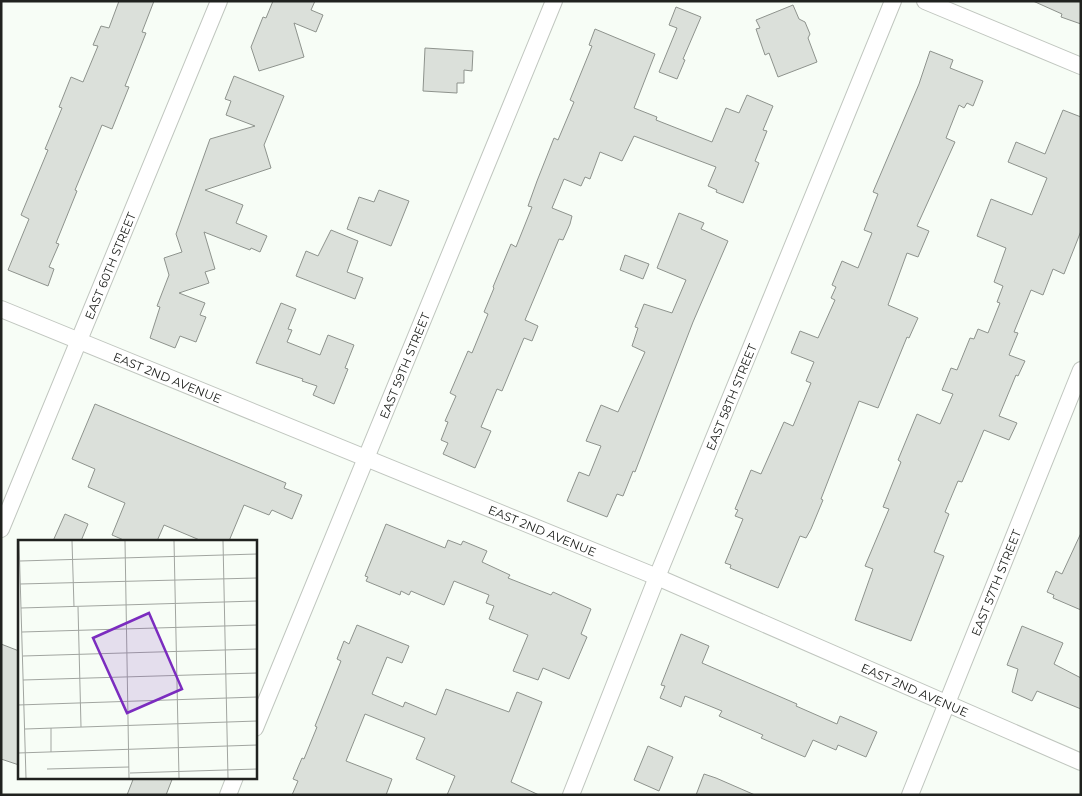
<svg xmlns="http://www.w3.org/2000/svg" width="1082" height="796" font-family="Montserrat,sans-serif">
	<rect width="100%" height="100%" fill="#f7fdf6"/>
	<!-- building -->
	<path fill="#dbe0da" stroke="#8e938d" d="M 119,1 L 154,1 L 142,32 L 146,33 L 125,86 L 129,87 L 112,129 L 102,125 L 75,190 L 77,191 L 56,243 L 59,244 L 49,267 L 54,269 L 48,286 L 8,270 L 29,219 L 21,215 L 48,150 L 45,149 L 62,108 L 59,107 L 71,77 L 83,82 L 98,46 L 93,45 L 101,26 L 109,28 Z
		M 273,1 L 315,1 L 311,10 L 323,15 L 316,32 L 294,23 L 304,57 L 259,71 L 251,47 L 263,17 L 266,18 Z
		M 1033,1 L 1081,1 L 1081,24 L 1061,17 L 1062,14 Z
		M 793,5 L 799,19 L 805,22 L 810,34 L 808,38 L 817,62 L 778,77 L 769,53 L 765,55 L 756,29 L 760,28 L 756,20 Z
		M 676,7 L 701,17 L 683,59 L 685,60 L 677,79 L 659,72 L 677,28 L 669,25 Z
		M 595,29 L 655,54 L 634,108 L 657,117 L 656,120 L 712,142 L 726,108 L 739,113 L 747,95 L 773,106 L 763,130 L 767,131 L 755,161 L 759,163 L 743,203 L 716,192 L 717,190 L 708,186 L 716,167 L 634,136 L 622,161 L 600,152 L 590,179 L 585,177 L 581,186 L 564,179 L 552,208 L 572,216 L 570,224 L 563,240 L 559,239 L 525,320 L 538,326 L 532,341 L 524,338 L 502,391 L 497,389 L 481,427 L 491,431 L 475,468 L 443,454 L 448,443 L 441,440 L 448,422 L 445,421 L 456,396 L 450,393 L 468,351 L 472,353 L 488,314 L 484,312 L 494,288 L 493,287 L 511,244 L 516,247 L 532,207 L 528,206 L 537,181 L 554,138 L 558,140 L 574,102 L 570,100 L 592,46 L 589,45 Z
		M 425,48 L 473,51 L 472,71 L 464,70 L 464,83 L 457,83 L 457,93 L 423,91 Z
		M 930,51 L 953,60 L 950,68 L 983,81 L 973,106 L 967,103 L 964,108 L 959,105 L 946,138 L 955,142 L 917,226 L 929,231 L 918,257 L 907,253 L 888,305 L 918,318 L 909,338 L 907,337 L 878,408 L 859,401 L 821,499 L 823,500 L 811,529 L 806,538 L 800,536 L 778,588 L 730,568 L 731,565 L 725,563 L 743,519 L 735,516 L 738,510 L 735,509 L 751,470 L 761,474 L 784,422 L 793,426 L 811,383 L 806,381 L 814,362 L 791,353 L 800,331 L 818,338 L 835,300 L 831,298 L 836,287 L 832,285 L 842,261 L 858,268 L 872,233 L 864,230 L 878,194 L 873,192 L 919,84 Z
		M 234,76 L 284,96 L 264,145 L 271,168 L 205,190 L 243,205 L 236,223 L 267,236 L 260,252 L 251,248 L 250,250 L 204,232 L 215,269 L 205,272 L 209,283 L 179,293 L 205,303 L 200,315 L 206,317 L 196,342 L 180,336 L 175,348 L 150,338 L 160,307 L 157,306 L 169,275 L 164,258 L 182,252 L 176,234 L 210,139 L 255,126 L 226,115 L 231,101 L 225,99 Z
		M 1063,110 L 1081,117 L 1081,231 L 1064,274 L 1053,269 L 1043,295 L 1031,290 L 1014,332 L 1018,333 L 1009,355 L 1025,361 L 1018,376 L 1016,375 L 999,416 L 1017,423 L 1009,440 L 984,430 L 962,482 L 958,481 L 945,512 L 949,514 L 934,552 L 944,556 L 911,641 L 855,620 L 873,569 L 865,566 L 889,509 L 883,507 L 901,462 L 898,460 L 917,414 L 940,424 L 953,394 L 942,390 L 951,368 L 957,370 L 970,338 L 974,339 L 978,329 L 988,333 L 1000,303 L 997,302 L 1003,286 L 994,282 L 1006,248 L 977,236 L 991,199 L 1032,215 L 1047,178 L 1008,162 L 1016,142 L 1045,154 Z
		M 379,190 L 409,201 L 391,246 L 347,229 L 359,197 L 374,202 Z
		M 679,213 L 704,223 L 701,229 L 728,241 L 693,322 L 635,472 L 633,471 L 623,496 L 617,494 L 607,517 L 567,501 L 579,472 L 589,476 L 601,446 L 586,441 L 601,405 L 618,412 L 645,352 L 632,346 L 638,328 L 635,327 L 644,304 L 672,313 L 686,280 L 657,268 Z
		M 331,230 L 358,241 L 347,272 L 363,278 L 355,299 L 296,276 L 306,251 L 318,256 Z
		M 625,255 L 649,264 L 643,279 L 620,270 Z
		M 281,303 L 296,309 L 288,329 L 292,330 L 287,342 L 320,355 L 328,335 L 354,345 L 345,368 L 348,369 L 334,404 L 313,395 L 317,386 L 302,381 L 303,379 L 256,363 Z
		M 95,404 L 286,483 L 284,488 L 302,495 L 292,519 L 272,510 L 269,515 L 244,505 L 229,541 L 202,541 L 164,525 L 157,541 L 126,541 L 112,535 L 125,503 L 88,487 L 95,469 L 72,459 Z
		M 65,514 L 88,524 L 81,541 L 53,541 Z
		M 386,524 L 445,548 L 448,540 L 461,545 L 463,541 L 487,551 L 482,562 L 510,575 L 508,578 L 551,595 L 553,592 L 591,609 L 581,634 L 587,637 L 569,679 L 543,668 L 538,680 L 513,671 L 528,635 L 489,619 L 494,606 L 486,603 L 489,595 L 454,581 L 444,605 L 411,591 L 409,595 L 401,591 L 400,595 L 366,581 L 368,577 L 365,576 Z
		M 1081,533 L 1081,610 L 1053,598 L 1054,595 L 1047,592 L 1056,571 L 1062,574 Z
		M 357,625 L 409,646 L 402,663 L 387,657 L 372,694 L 403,707 L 405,702 L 436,715 L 446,689 L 509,712 L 517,692 L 542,702 L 511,782 L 539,795 L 447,795 L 455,776 L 416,759 L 425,738 L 365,714 L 346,761 L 392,779 L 386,795 L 292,795 L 298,781 L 293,779 L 302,758 L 304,759 L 317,727 L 315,726 L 341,661 L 337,659 L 344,641 L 349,644 Z
		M 1022,626 L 1063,643 L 1054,664 L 1081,678 L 1081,709 L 1037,691 L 1032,701 L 1012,692 L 1018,669 L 1007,665 Z
		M 681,634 L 709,646 L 702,663 L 797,704 L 796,706 L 837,724 L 840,716 L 877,732 L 866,757 L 838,745 L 836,750 L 813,740 L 805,757 L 761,738 L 763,735 L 719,716 L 722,711 L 685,696 L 681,707 L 660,698 L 665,686 L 661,685 Z
		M 1,644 L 19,651 L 19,765 L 1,759 Z
		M 648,746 L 673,757 L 659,791 L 634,780 Z
		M 704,774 L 716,778 L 755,795 L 696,795 Z
		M 134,777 L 173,777 L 166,795 L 127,795 Z"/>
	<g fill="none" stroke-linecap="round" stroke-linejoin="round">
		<defs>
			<g id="minor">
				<path d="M 925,1 L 1081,66"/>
				<path id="s1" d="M 1,309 L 657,577 L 1081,762"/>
				<path id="s2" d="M 1,529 L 219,1"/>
				<path id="s3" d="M 255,728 L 554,1"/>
				<path d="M 228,795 L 235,777"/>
				<path id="s4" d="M 571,795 L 657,577 L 893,1"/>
				<path id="s5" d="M 910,795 L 1081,370"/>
			</g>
		</defs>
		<!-- minor casing -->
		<use href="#minor" stroke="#c0c6bf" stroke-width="18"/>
		<!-- minor -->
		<use href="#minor" stroke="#fff" stroke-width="16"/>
	</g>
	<g text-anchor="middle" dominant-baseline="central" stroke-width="5" stroke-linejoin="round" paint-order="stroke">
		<!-- street labels -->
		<g font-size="12" fill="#20221f" stroke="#fff">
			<text stroke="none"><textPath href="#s2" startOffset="285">EAST 60TH STREET</textPath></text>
			<text stroke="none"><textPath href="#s3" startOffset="392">EAST 59TH STREET</textPath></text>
			<text stroke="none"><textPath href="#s1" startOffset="180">EAST 2ND AVENUE</textPath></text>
			<text stroke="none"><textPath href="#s4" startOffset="429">EAST 58TH STREET</textPath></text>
			<text stroke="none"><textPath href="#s1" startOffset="585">EAST 2ND AVENUE</textPath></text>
			<text stroke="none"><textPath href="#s5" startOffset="229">EAST 57TH STREET</textPath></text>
			<text stroke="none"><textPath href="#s1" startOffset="990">EAST 2ND AVENUE</textPath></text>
		</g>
	</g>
	<!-- overview -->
	<g transform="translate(18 540)">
		<rect width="239" height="239" fill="#f7fdf6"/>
		<path fill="none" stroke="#a1a5a0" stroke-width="1" d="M 1,1 L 8,238M 54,1 L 56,67M 107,1 L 111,238M 156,1 L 161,238M 205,1 L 210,238M 2,21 L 239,14M 2,44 L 239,38M 60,67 L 63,187M 3,68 L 239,61M 4,92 L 239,85M 5,116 L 239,109M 5,140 L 239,133M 0,165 L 239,157M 33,188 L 33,212M 7,189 L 239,181M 0,213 L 239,205M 29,229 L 111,227M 112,233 L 239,229"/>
		<path fill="#7b2cbf" fill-opacity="0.15" stroke="#7b2cbf" stroke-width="2.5" d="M 131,73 L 164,149 L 109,173 L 75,98 Z"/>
		<rect width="239" height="239" fill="none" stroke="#20221f" stroke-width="2.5"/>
	</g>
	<!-- border -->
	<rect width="1082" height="796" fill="none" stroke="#20221f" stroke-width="5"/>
</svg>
